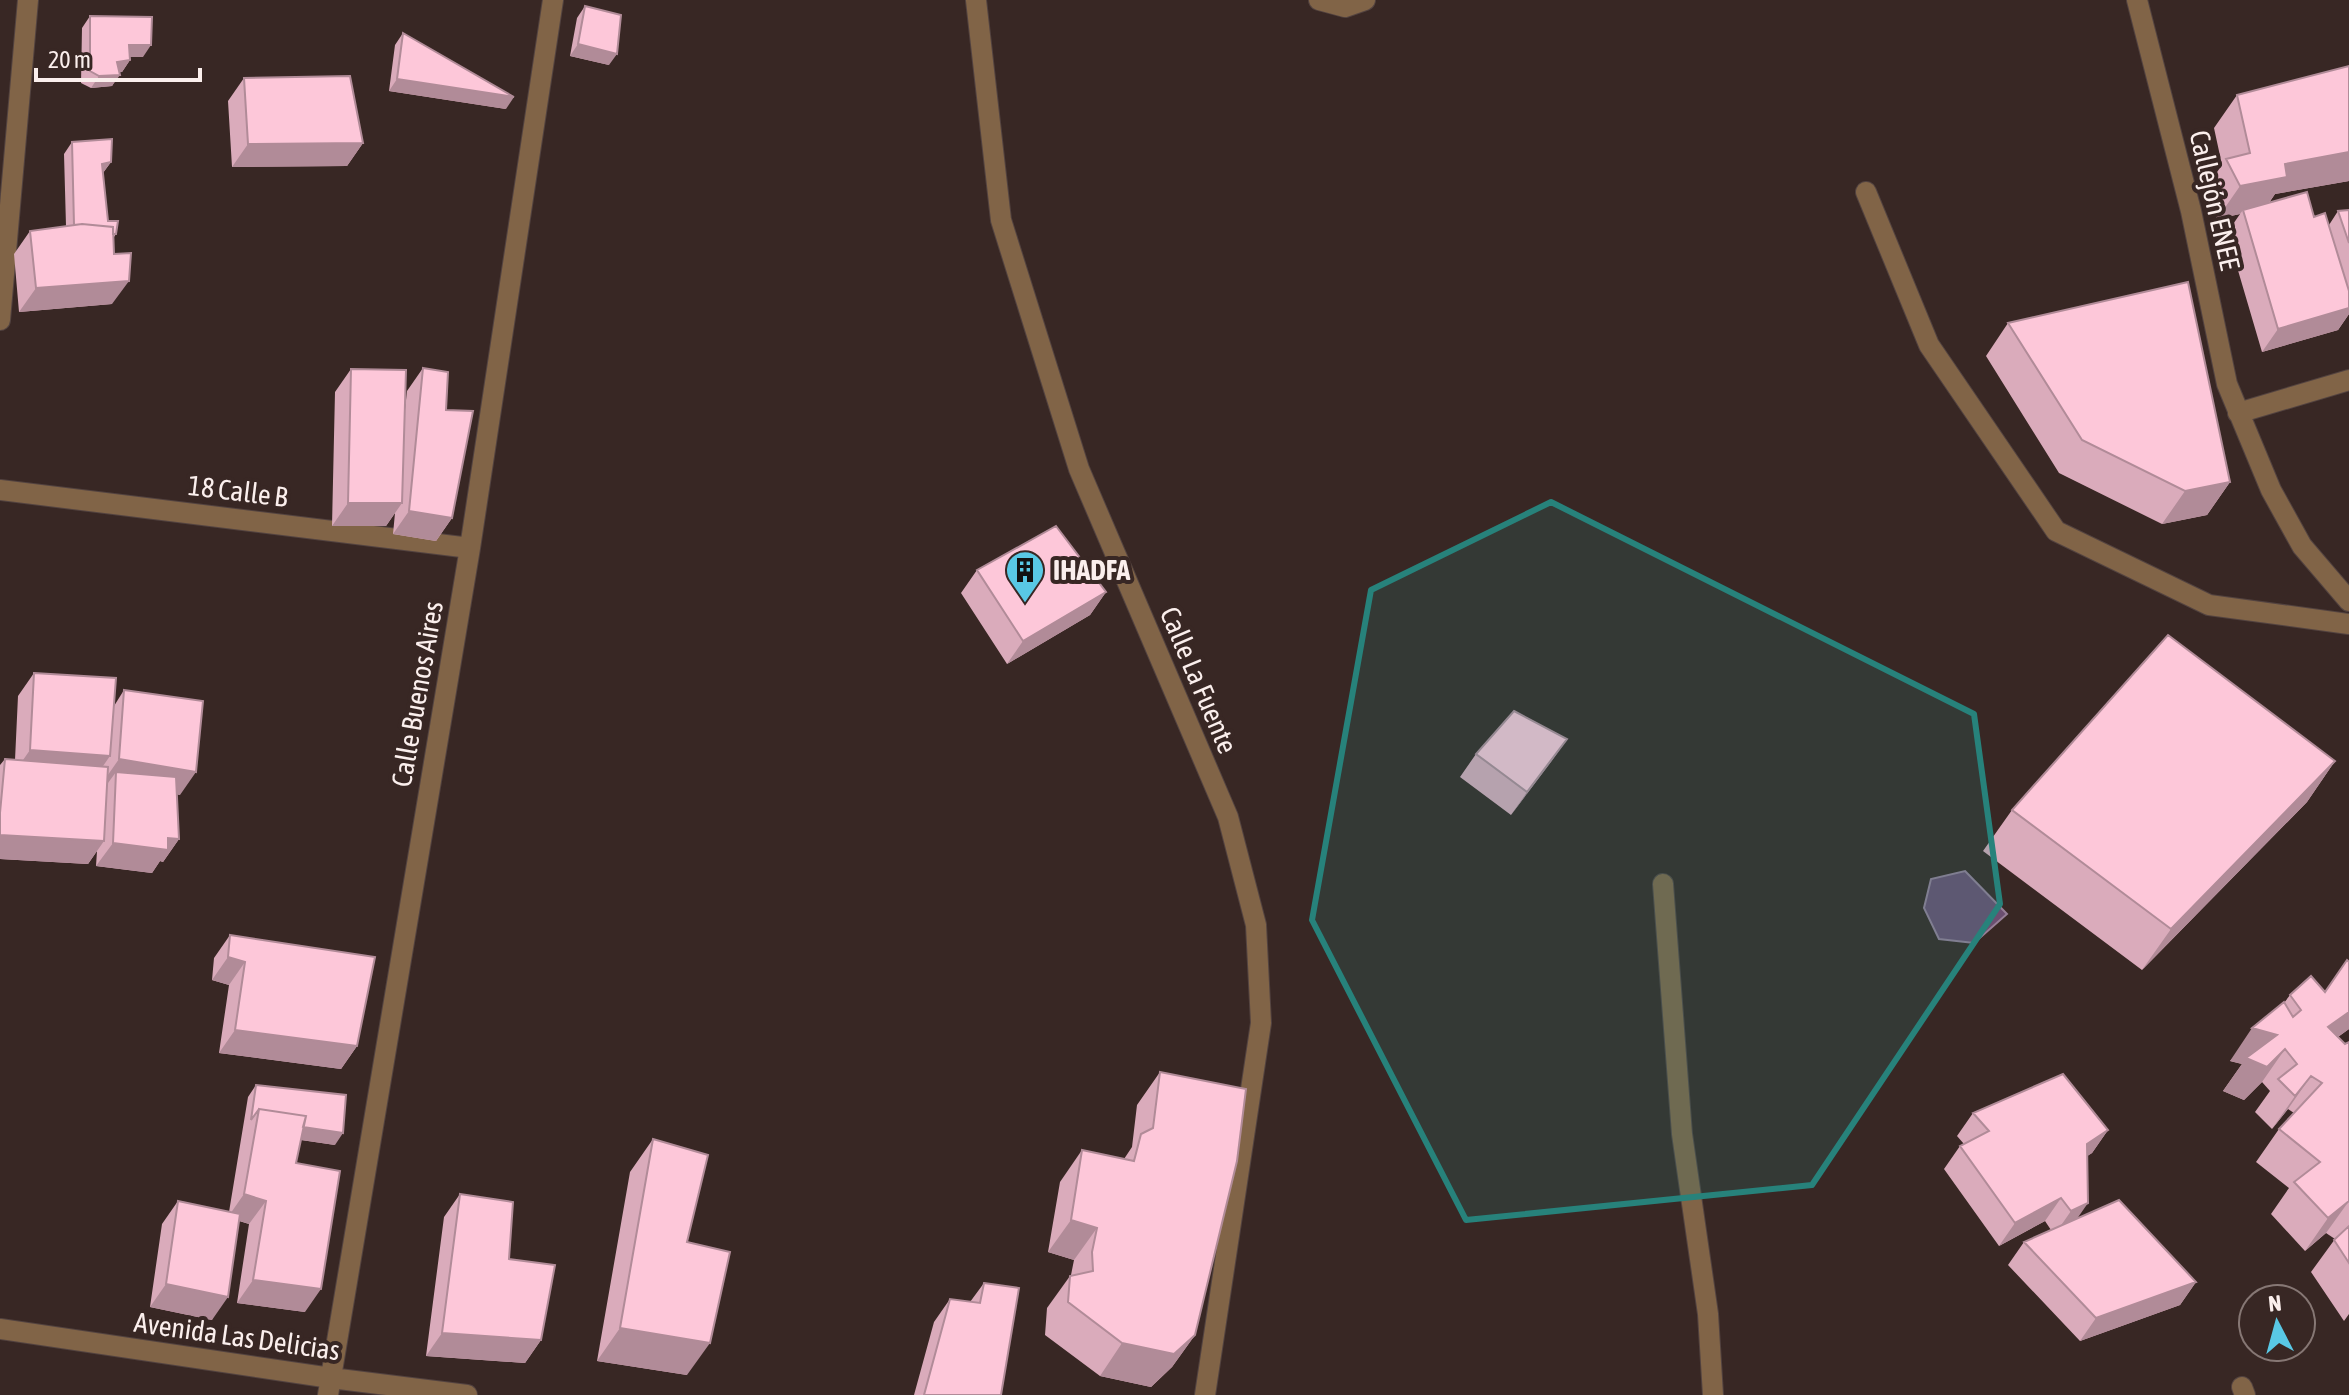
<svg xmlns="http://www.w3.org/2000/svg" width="2349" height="1395" font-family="'Asap Condensed',sans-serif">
	<rect width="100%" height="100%" fill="#382724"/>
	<!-- water -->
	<path fill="#6b4e70" stroke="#967e96" stroke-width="2" d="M 1965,871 L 2007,914 L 1974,943 L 1939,939 L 1924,908 L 1931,879 Z"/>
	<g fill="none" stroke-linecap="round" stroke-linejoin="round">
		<defs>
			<path id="service" d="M 1319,0 L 1345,7 L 1365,0
				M 1866,192 L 1929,345 L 2056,531 L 2209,605 L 2349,624"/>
			<path id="minor" d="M 976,0 L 1001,220 L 1079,469 L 1228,817 L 1256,925 L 1261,1023 L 1205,1395
				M 2137,0 L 2191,211 L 2227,384 L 2271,490 L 2302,546 L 2349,601
				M 0,320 L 28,0
				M 2238,413 L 2349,380
				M 0,490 L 470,548
				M 1663,884 L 1682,1134 L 1708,1314 L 1713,1395
				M 0,1329 L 331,1378 L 467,1395
				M 2242,1387 L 2245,1395
				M 328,1395 L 470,548 L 553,0"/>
		</defs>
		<!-- service casing -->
		<use href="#service" stroke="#534340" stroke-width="22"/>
		<!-- minor casing -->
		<use href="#minor" stroke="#534340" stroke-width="22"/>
		<!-- service -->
		<use href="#service" stroke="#816447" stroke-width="20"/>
		<!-- minor -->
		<use href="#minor" stroke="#816447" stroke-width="20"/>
	</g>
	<!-- wall -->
	<path fill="#daabbb" d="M 585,6 L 609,65 L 570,56 L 577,18 Z
		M 90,16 L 143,57 L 130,57 L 130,60 L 122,72 L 120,72 L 112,86 L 91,88 L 81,83 L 82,28 Z
		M 403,33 L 506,109 L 389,91 L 395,45 Z
		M 2349,66 L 2349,181 L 2275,194 L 2269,203 L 2314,217 L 2329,225 L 2338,211 L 2349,210 L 2349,316 L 2349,314 L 2338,330 L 2262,352 L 2227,233 L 2240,214 L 2217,219 L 2203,192 L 2222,165 L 2214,128 L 2237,95 Z
		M 244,78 L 363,143 L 347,166 L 232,167 L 228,101 Z
		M 72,142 L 111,162 L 103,173 L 108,221 L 116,234 L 114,237 L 112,304 L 19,312 L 14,254 L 30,231 L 66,226 L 64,154 Z
		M 2008,323 L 2230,482 L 2207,515 L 2162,524 L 2059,473 L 1986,356 Z
		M 423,368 L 446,410 L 452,518 L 436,541 L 393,534 L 395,513 L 386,526 L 332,526 L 335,392 L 351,369 L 405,409 L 407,391 Z
		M 977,570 L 1106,592 L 1090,615 L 1007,664 L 961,593 Z
		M 34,673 L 114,706 L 124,690 L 180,795 L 177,794 L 179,839 L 163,862 L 160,861 L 152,873 L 96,866 L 97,851 L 88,864 L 0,859 L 0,765 L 5,759 L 15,760 L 18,696 Z
		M 1567,739 L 1511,815 L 1460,777 L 1476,754 Z
		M 2335,761 L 2307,802 L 2142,970 L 1983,851 L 2012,810 Z
		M 230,935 L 357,1046 L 341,1069 L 219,1053 L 229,985 L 212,980 L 214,958 Z
		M 2349,962 L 2349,1029 L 2338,1037 L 2345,1044 L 2349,1042 L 2349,1314 L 2344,1321 L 2311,1272 L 2335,1239 L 2326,1233 L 2305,1251 L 2271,1214 L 2289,1188 L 2256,1162 L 2279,1129 L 2294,1113 L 2288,1109 L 2272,1129 L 2255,1112 L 2270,1091 L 2262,1082 L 2244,1100 L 2223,1091 L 2242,1064 L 2230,1061 L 2284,1003 L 2290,995 L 2325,992 Z
		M 1160,1072 L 1195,1335 L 1172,1367 L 1151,1387 L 1100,1376 L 1045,1335 L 1047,1308 L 1070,1276 L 1071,1275 L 1074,1260 L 1048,1252 L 1060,1182 L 1082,1150 L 1124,1159 L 1132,1147 L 1137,1105 Z
		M 256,1085 L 335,1145 L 301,1140 L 296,1163 L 305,1312 L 237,1303 L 249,1224 L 239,1221 L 212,1320 L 150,1307 L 162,1224 L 178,1201 L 229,1212 L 248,1097 Z
		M 1973,1113 L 2108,1130 L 2092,1153 L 2087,1156 L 2077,1218 L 2196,1282 L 2180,1305 L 2080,1341 L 2008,1265 L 2024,1242 L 2051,1230 L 2045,1221 L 1999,1246 L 1944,1169 L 1960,1146 L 1964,1144 L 1957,1136 Z
		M 653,1139 L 687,1242 L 687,1375 L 597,1361 L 630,1172 Z
		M 460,1194 L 509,1259 L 541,1340 L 525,1363 L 426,1356 L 444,1217 Z
		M 984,1283 L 1001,1395 L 914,1395 L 934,1322 L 950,1299 L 970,1302 Z"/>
	<!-- shaded-wall -->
	<path fill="#b18b98" d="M 578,44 L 617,54 L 609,65 L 570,56 Z
		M 129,45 L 151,45 L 143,57 L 121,57 Z
		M 130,60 L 122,72 L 109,74 L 117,62 Z
		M 120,75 L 112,86 L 91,88 L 99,76 Z
		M 397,79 L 514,97 L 506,109 L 389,91 Z
		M 363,143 L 347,166 L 232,167 L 248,144 Z
		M 2349,152 L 2349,181 L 2275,194 L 2264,209 L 2243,210 L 2240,214 L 2217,219 L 2240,186 L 2285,164 Z
		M 111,162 L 102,174 L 102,164 Z
		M 129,281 L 112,304 L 19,312 L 36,288 Z
		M 2349,308 L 2349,314 L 2338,330 L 2262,352 L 2278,329 Z
		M 2230,482 L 2207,515 L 2162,524 L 2185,491 Z
		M 348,503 L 402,503 L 386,526 L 332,526 Z
		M 409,511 L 452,518 L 436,541 L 393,534 Z
		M 1106,592 L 1090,615 L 1007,664 L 1023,641 Z
		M 1567,739 L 1551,762 L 1511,815 L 1527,792 Z
		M 30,750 L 110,756 L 94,779 L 14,773 Z
		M 119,759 L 196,772 L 180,795 L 115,784 L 116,772 L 108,783 L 103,782 Z
		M 2335,761 L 2307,802 L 2142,970 L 2171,929 Z
		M 0,835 L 104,841 L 88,864 L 0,859 Z
		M 168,838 L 179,839 L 163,862 L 160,861 L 152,873 L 96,866 L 113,843 Z
		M 228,957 L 245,962 L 229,985 L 212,980 Z
		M 2349,1012 L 2349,1029 L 2305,1060 L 2328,1027 Z
		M 2252,1028 L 2277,1035 L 2285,1049 L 2262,1082 L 2244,1100 L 2223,1091 L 2242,1064 L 2230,1061 Z
		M 235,1030 L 357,1046 L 341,1069 L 219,1053 Z
		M 2311,1076 L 2288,1109 L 2272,1129 L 2295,1096 Z
		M 257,1121 L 343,1133 L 335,1145 L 254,1133 Z
		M 2108,1130 L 2092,1153 L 2071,1167 L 2087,1144 Z
		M 244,1194 L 266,1201 L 249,1224 L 228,1217 Z
		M 2061,1198 L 2045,1221 L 1999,1246 L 2015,1223 Z
		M 2349,1201 L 2326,1233 L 2305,1251 L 2328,1218 Z
		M 2088,1203 L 2072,1226 L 2055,1234 L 2071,1211 Z
		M 1071,1220 L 1097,1228 L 1074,1260 L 1048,1252 Z
		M 253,1280 L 321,1289 L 305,1312 L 237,1303 Z
		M 2196,1282 L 2180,1305 L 2080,1341 L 2096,1318 Z
		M 166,1284 L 228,1297 L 212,1320 L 150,1307 Z
		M 620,1328 L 710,1343 L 687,1375 L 597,1361 Z
		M 442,1333 L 541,1340 L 525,1363 L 426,1356 Z
		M 1195,1335 L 1172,1367 L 1151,1387 L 1100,1376 L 1122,1343 Z"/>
	<!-- building -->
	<path fill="#fdc7d9" stroke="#b18b98" stroke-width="2" d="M 585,6 L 621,15 L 617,54 L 578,44 Z
		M 90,16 L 152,17 L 151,45 L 129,45 L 130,60 L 117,62 L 120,75 L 99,76 L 90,71 Z
		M 403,33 L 514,97 L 397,79 Z
		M 2349,66 L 2349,152 L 2285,164 L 2287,177 L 2240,186 L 2226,159 L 2250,153 L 2237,95 Z
		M 350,76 L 363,143 L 248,144 L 244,78 Z
		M 112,139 L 111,162 L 102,164 L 108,221 L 118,221 L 116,234 L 113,234 L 113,227 L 82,224 L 74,225 L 72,142 Z
		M 2307,192 L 2314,217 L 2325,213 L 2349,291 L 2349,308 L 2278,329 L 2243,210 Z
		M 2349,210 L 2349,243 L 2338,211 Z
		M 82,224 L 113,227 L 114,254 L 131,253 L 129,281 L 36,288 L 30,231 Z
		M 2188,282 L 2230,482 L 2185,491 L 2082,440 L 2008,323 Z
		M 423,368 L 448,372 L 446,410 L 473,411 L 452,518 L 409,511 Z
		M 351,369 L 406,370 L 402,503 L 348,503 Z
		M 1056,526 L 1106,592 L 1023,641 L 977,570 Z
		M 2168,635 L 2335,761 L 2171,929 L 2012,810 Z
		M 34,673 L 116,678 L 110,756 L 30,750 Z
		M 124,690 L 203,701 L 196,772 L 119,759 Z
		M 1514,711 L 1567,739 L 1527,792 L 1476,754 Z
		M 5,759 L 108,767 L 104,841 L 0,835 L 0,813 Z
		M 116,772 L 176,777 L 179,839 L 168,838 L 168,850 L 113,843 Z
		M 230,935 L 375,957 L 357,1046 L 235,1030 L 245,962 L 228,957 Z
		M 2347,960 L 2349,962 L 2349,1012 L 2328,1027 L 2345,1044 L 2349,1042 L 2349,1201 L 2328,1218 L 2294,1182 L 2320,1162 L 2279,1129 L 2322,1083 L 2311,1076 L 2295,1096 L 2278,1079 L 2297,1064 L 2285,1049 L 2267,1067 L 2246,1058 L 2277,1035 L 2252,1028 L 2284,1002 L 2293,1017 L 2301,1010 L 2290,995 L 2311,976 L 2325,992 Z
		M 1160,1072 L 1246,1089 L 1237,1161 L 1195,1335 L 1174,1354 L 1122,1343 L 1068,1302 L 1070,1276 L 1093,1271 L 1092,1252 L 1097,1228 L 1071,1220 L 1082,1150 L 1134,1161 L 1141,1134 L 1153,1128 Z
		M 2063,1074 L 2108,1130 L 2087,1144 L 2088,1203 L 2071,1211 L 2061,1198 L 2015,1223 L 1960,1146 L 1989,1131 L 1973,1113 Z
		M 256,1085 L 346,1095 L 343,1133 L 303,1127 L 306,1116 L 259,1109 L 251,1120 Z
		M 259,1109 L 306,1116 L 296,1163 L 340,1171 L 321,1289 L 253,1280 L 266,1201 L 244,1194 Z
		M 653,1139 L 708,1155 L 687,1242 L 730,1252 L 710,1343 L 620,1328 Z
		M 460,1194 L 513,1202 L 509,1259 L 555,1265 L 541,1340 L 442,1333 Z
		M 2119,1200 L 2196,1282 L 2096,1318 L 2024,1242 Z
		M 178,1201 L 240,1214 L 228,1297 L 166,1284 Z
		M 2349,1226 L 2349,1263 L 2334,1240 Z
		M 984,1283 L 1019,1288 L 1001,1395 L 924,1395 L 950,1299 L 980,1303 Z"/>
	<!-- marked area -->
	<path fill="#27827b" fill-opacity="0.2" stroke="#27827b" stroke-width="6" stroke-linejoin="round" d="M 1551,502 L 1974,714 L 2000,904 L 1812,1185 L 1466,1220 L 1312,920 L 1371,590 Z"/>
	<!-- icons -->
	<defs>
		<symbol id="building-pin" viewBox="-11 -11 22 30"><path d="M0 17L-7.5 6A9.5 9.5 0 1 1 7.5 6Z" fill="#59c8e5" stroke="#382724"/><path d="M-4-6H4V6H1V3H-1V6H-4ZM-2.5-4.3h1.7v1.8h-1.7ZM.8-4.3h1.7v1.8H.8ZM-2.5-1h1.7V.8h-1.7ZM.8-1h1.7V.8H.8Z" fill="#111"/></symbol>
	</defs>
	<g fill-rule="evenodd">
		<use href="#building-pin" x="1003" y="548" width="44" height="60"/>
	</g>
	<g text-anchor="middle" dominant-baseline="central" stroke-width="8" stroke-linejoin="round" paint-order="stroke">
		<!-- street labels -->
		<g font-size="28" fill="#fbefed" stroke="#382724">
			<text transform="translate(2215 200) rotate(77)">Callejón ENEE</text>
			<text transform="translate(238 491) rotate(7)">18 Calle B</text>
			<text transform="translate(1199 680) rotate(67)">Calle La Fuente</text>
			<text transform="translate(417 694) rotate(-80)">Calle Buenos Aires</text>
			<text transform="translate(237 1336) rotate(8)">Avenida Las Delicias</text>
		</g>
		<!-- poi labels -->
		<g font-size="28" font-weight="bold" fill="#fbefed" stroke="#382724" text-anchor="start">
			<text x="1053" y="570">IHADFA</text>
		</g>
	</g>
	<!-- north arrow -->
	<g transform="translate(2277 1323) rotate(354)"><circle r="38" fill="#382724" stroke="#867774" stroke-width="2"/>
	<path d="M0-6L14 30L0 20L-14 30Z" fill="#59c8e5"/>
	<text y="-12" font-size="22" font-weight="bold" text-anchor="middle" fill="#fbefed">N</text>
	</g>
	<!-- scale -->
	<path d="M36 68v12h164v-12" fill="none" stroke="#fbefed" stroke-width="4"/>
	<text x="48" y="68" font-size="24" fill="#fbefed" stroke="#382724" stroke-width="6" paint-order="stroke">20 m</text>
</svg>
